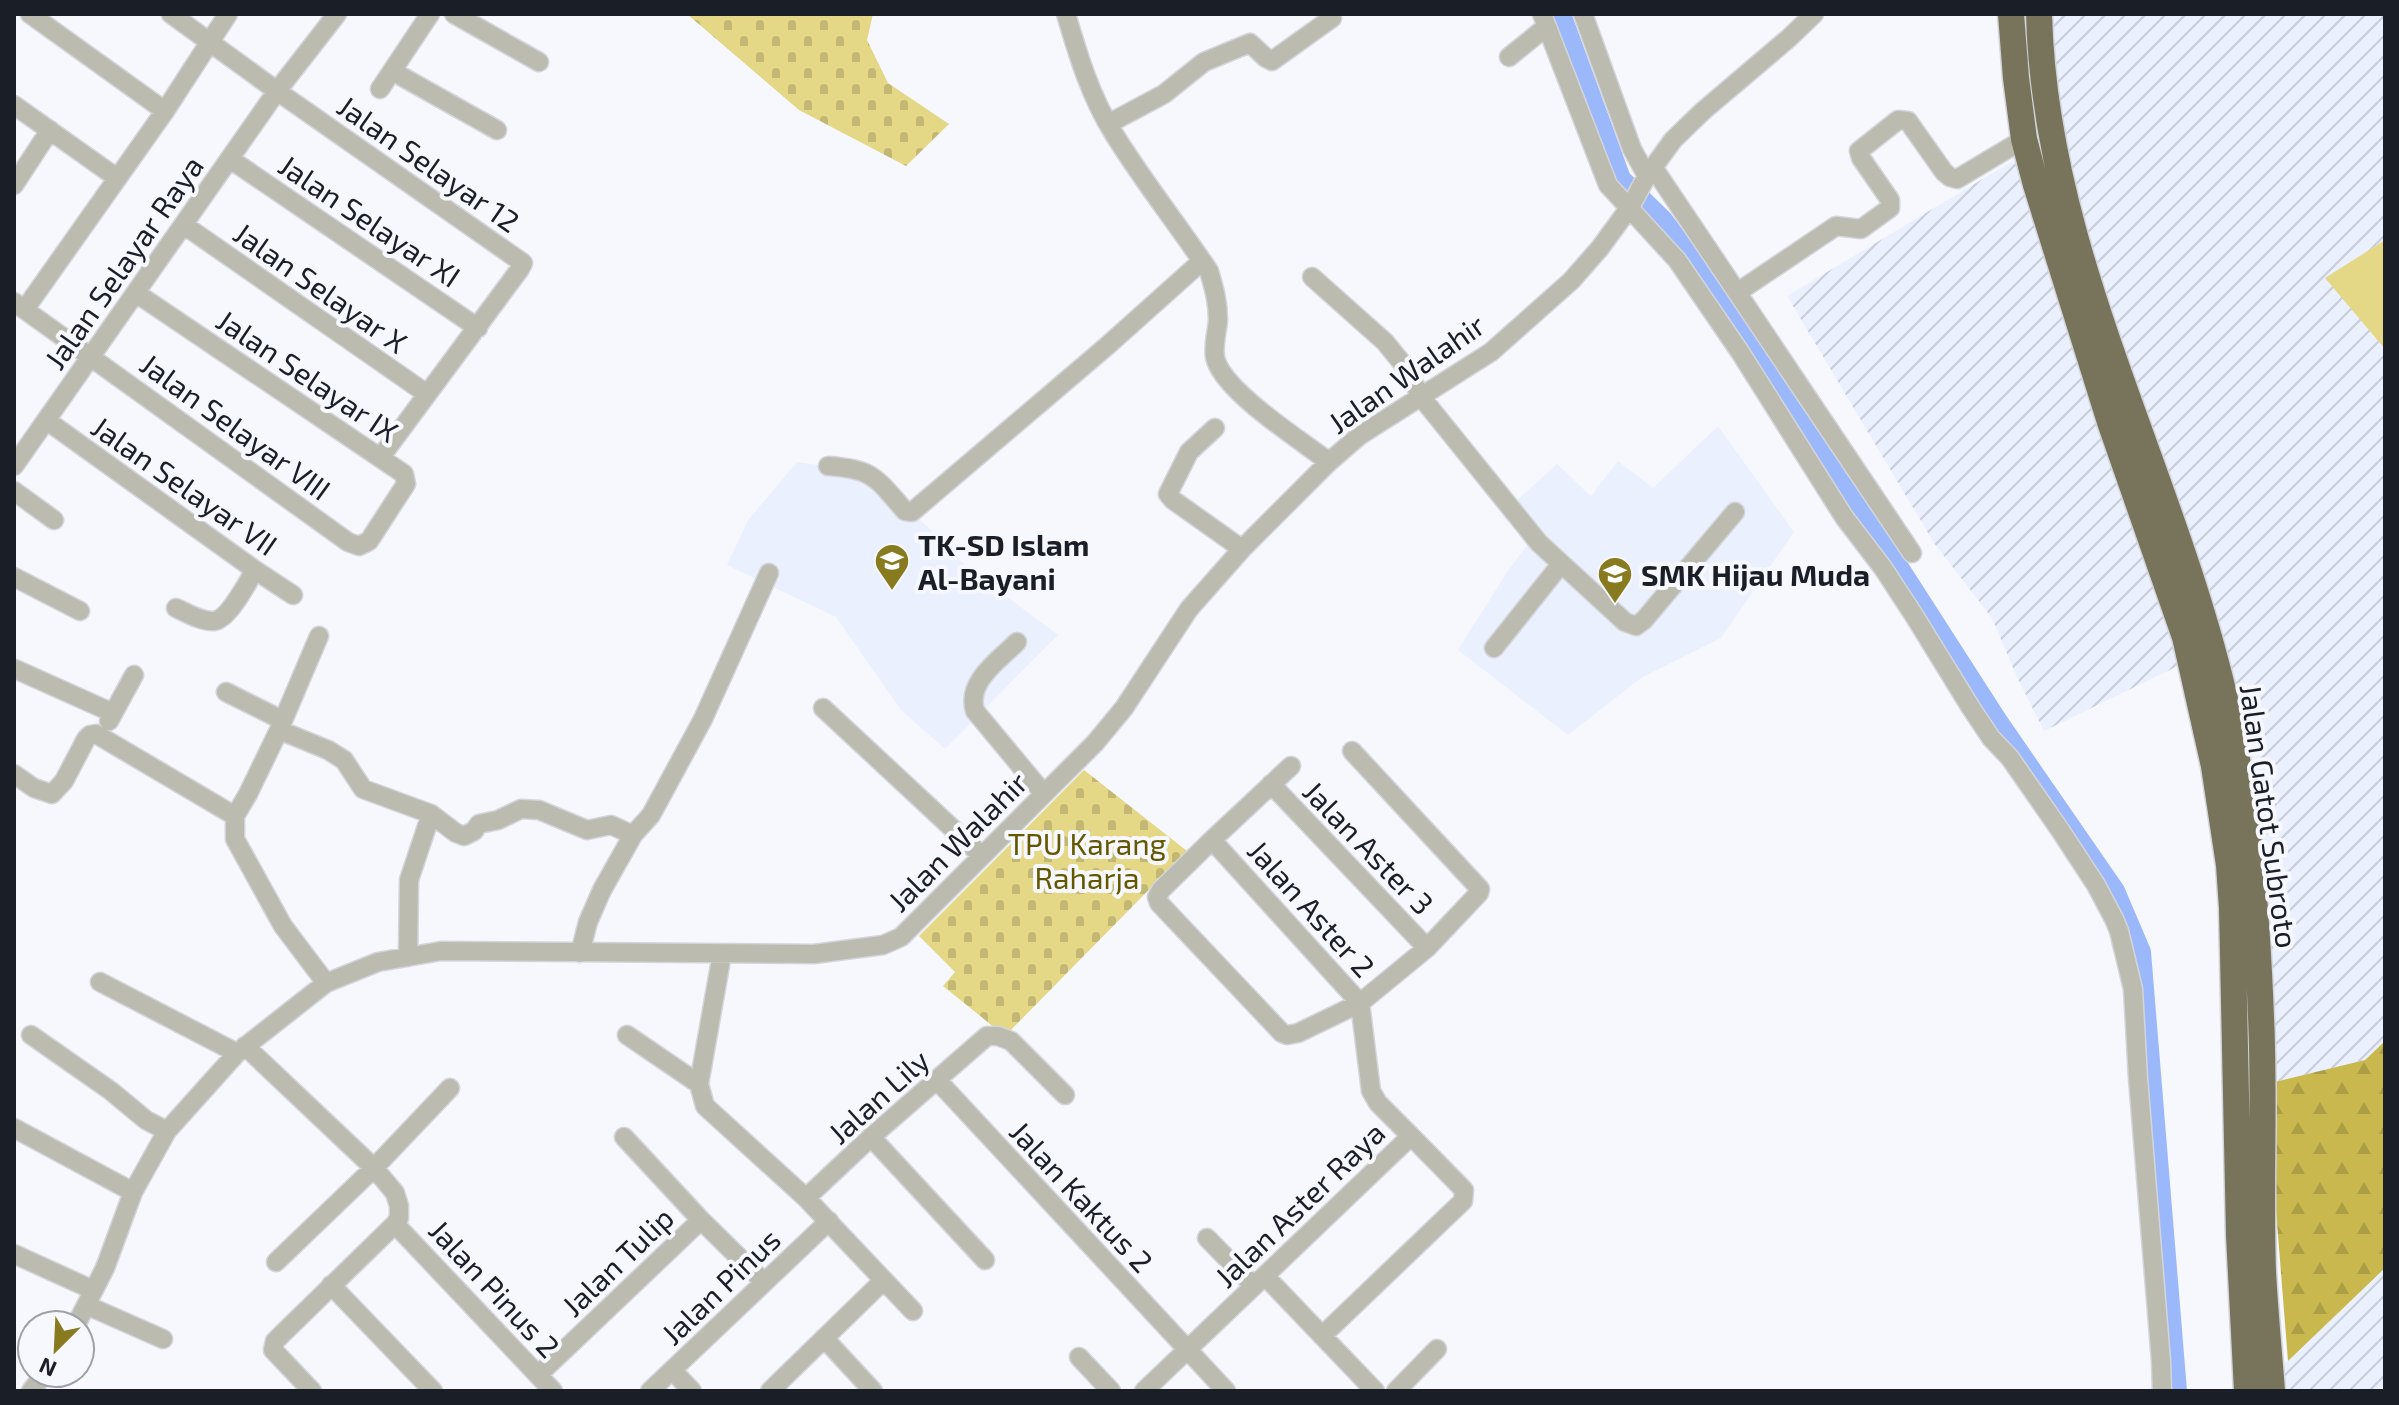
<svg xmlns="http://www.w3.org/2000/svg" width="2399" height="1405" font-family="'Exo 2',sans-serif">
	<defs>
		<pattern id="industrial-furrows" width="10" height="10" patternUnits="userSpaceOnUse" patternTransform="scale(2)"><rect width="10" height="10" fill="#eaf0fd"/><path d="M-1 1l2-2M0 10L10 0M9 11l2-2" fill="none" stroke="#c8cdd9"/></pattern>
		<pattern id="forest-firs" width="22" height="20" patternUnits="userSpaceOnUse" patternTransform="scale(2)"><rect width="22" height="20" fill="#c9b84e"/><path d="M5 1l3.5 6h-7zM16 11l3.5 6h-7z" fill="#ac9e44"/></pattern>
		<pattern id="cemetery-stones" width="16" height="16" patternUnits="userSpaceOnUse" patternTransform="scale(2)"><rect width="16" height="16" fill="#e4d785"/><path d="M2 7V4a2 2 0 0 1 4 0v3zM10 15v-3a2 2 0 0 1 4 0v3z" fill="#c3b873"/></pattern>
	</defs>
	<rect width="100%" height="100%" fill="#f6f8fd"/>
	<!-- built -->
	<path fill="#eaf0fd" d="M 1718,426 L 1794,532 L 1721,638 L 1641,678 L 1568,735 L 1458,650 L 1507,572 L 1533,537 L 1504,512 L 1557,464 L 1591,496 L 1618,461 L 1653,488 Z
		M 797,462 L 874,473 L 967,567 L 1058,635 L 945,749 L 901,710 L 836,617 L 727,565 L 748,520 Z"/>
	<!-- industrial -->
	<path fill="url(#industrial-furrows)" d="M 2041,14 L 2385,14 L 2385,240 L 2326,278 L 2385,349 L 2385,1041 L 2365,1060 L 2266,1084 L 2215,648 L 2044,731 L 2017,677 L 1992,618 L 1934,543 L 1787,296 L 2051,138 Z
		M 2385,1268 L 2385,1391 L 2249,1391 L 2288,1361 Z"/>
	<!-- grass -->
	<path fill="#e4d785" d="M 2385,240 L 2385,349 L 2325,278 Z"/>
	<!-- forest -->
	<path fill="url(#forest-firs)" d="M 2385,1041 L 2385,1268 L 2288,1361 L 2266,1084 L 2365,1060 Z"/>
	<!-- cemetery -->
	<path fill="url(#cemetery-stones)" d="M 687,14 L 873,14 L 867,40 L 888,83 L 949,124 L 906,166 L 799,110 Z
		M 1084,770 L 1187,851 L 1005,1036 L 943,986 L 955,972 L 919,936 Z"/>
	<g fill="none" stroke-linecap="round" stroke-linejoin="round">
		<!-- canal -->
		<path stroke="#9bb8fb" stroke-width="20" d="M 1561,14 L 1621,179 L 1663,220 L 1710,283 L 1873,527 L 1997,720 L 2115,891 L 2141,952 L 2177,1391"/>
		<defs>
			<path id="minor" d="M 30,14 L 165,111
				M 171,14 L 277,91 L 523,263 L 520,269 L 380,458
				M 454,14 L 539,62
				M 1066,14 C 1078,55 1091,98 1114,134 C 1143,181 1178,225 1209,271 C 1214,288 1218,302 1218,320 C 1217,332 1213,346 1215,357 C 1221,390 1302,441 1329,462
				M 1542,14 L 1608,185 L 1677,260 L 1740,352 L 1844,517 L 1883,568 L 1915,617 L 1971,708 L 1991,738 L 2010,758 L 2060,830 L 2096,885 L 2114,919 L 2119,931 L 2133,989 L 2138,1078 L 2161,1361 L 2162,1391
				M 1583,14 L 1632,149 L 1647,176
				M 1509,57 L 1546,27
				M 392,71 L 497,130
				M 380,89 L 430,14
				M 14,105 L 117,178
				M 1108,124 L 1164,94 L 1204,62 L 1250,43 L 1266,58 L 1272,61 L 1332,18
				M 230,159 L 478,328
				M 1653,167 L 1912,553
				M 14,185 L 50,130
				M 184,225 L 427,394
				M 1312,277 L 1385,342 L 1402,363 L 1422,398 L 1539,543 L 1625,622 L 1636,626 L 1644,620 L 1735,512
				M 1738,292 L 1836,226 L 1861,229 L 1890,208 L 1890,200 L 1861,158 L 1859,151 L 1898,120 L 1908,121 L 1944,172 L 1950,177 L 1957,179 L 2024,139
				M 14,302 L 348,542 L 359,546 L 369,541 L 406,484 L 404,474 L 136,293
				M 25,309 L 165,111 L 228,14
				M 46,420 L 255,570 L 293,595
				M 1215,428 L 1189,452 L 1168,494 L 1173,500 L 1242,549
				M 14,466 L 277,91 L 337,14
				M 828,466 C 874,469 876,478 905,511 L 912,512 L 1107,346 L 1202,261
				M 14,491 L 54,520
				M 14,577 L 80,611
				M 176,608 C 187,613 202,622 214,621 C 229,619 247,583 255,570
				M 319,636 L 279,730 L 248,794 L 235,816 L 235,839 L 283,926 L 326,983
				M 1017,642 C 998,661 966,682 975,711 L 1044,794
				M 1494,648 L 1561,564
				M 15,669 L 113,713
				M 226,692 L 282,720
				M 823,708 L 981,855
				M 109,721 L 134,675
				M 279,730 L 328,750 L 344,760 L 363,789 L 431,814 L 456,833 L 464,836 L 474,831 L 479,824 L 498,820 L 521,809 L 539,810 L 587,830 L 611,825 L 633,835
				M 1291,766 L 1212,840 L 1360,1003
				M 14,774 L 34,788 L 52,794 L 64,781 L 86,739 L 90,735 L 96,734 L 235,816
				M 1271,784 L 1427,948
				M 1212,840 L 1161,890 L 1157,897 L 1159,903 L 1282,1033 L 1287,1035 L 1298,1033 L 1360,1003 L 1427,948 L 1479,893 L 1480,889 L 1352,751
				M 580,953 L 588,922 L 602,890 L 633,835 L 651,815 L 703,719 L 769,573
				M 722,954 L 699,1084 L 705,1106 L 806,1198 L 913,1311
				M 408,957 L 409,880 L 431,814
				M 100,982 L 237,1053
				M 31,1035 L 111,1091 L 146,1120 L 167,1131
				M 627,1035 L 699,1084
				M 245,1046 L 374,1168 L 385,1181 L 395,1193 L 399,1206 L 399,1218 L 395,1224 L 275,1341 L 273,1350 L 312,1391
				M 937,1080 L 1226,1391
				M 14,1128 L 133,1192
				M 624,1137 L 701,1220 L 764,1282
				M 871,1137 L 985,1260
				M 806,1198 L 871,1137 L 987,1036 L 998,1036 L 1011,1041 L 1065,1095
				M 395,1224 L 553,1391
				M 1207,1238 L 1254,1286
				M 14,1254 L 93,1290
				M 276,1262 L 374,1168 L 450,1088
				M 1265,1276 L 1375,1391
				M 331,1285 L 433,1391
				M 86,1305 L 163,1339
				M 76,1325 L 105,1268 L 133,1192 L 167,1131 L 237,1053 L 326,983 L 378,962 L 441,951 L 814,954 L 883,945 L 901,937 L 1095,743 L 1124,708 L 1189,609 L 1242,549 L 1329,462 L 1359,436 L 1491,352 L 1571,281 L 1600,248 L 1630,207 L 1647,176 L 1673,140 L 1703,111 L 1789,38 L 1814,14
				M 1322,1336 L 1463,1201 L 1464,1190 L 1411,1136
				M 824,1338 L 873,1391
				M 1079,1357 L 1111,1391
				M 672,1370 L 692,1391
				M 538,1375 L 701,1220
				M 31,1391 L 45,1373
				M 650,1391 L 829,1221
				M 770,1391 L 884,1280
				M 1144,1391 L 1411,1136 L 1378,1103 L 1371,1091 L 1360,1003
				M 1396,1391 L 1437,1349"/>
			<path id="highway" d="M 2011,14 L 2016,78 L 2024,139 L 2036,185 L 2110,422 L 2185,637 L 2214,766 L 2229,865 L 2232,908 L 2239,1235 L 2247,1391
				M 2039,14 C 2045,257 2175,474 2227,708 C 2249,807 2257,915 2261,1017 C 2265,1101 2260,1186 2263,1271 C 2265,1311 2269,1351 2272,1391"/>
		</defs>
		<!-- minor casing -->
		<use href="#minor" stroke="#d3d5db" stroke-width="21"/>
		<!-- highway casing -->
		<use href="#highway" stroke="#d3d5db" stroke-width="29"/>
		<!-- minor -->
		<use href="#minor" stroke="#bcbbaf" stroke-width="18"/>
		<!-- highway -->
		<use href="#highway" stroke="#78745c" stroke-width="26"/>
	</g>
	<!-- icons -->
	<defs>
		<symbol id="school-pin" viewBox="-11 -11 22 30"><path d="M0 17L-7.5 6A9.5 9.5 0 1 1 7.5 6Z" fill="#887a1f" stroke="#f6f8fd"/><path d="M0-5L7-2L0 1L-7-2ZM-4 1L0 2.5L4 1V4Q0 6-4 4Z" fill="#fff"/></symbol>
	</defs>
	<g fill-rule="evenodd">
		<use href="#school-pin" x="872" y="541" width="40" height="54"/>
		<use href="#school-pin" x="1595" y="554" width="40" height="54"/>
	</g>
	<g text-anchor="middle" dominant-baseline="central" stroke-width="8" stroke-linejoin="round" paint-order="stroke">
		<!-- street labels -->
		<g font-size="30" fill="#1a1e27" stroke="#f6f8fd">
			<text transform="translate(429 163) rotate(35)">Jalan Selayar 12</text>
			<text transform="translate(370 220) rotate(34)">Jalan Selayar XI</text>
			<text transform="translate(123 262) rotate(-55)">Jalan Selayar Raya</text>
			<text transform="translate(321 287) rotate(35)">Jalan Selayar X</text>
			<text transform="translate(1406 373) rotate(-35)">Jalan Walahir</text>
			<text transform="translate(308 375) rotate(34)">Jalan Selayar IX</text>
			<text transform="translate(236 426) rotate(36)">Jalan Selayar VIII</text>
			<text transform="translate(185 485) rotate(35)">Jalan Selayar VII</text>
			<text transform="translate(2270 816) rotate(82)">Jalan Gatot Subroto</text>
			<text transform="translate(957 841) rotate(-45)">Jalan Walahir</text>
			<text transform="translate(1369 847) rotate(46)">Jalan Aster 3</text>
			<text transform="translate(1312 908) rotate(48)">Jalan Aster 2</text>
			<text transform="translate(878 1096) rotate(-42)">Jalan Lily</text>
			<text transform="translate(1082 1196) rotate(47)">Jalan Kaktus 2</text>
			<text transform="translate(1299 1204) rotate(-44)">Jalan Aster Raya</text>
			<text transform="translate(617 1261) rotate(-44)">Jalan Tulip</text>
			<text transform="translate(720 1286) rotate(-44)">Jalan Pinus</text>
			<text transform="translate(495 1288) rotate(47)">Jalan Pinus 2</text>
		</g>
		<!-- poi labels -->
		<g font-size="30" font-weight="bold" fill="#1a1e27" stroke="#f6f8fd" text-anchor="start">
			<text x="918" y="544">TK-SD Islam<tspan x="918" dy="34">Al-Bayani</tspan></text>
			<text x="1641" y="574">SMK Hijau Muda</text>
		</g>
		<!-- park labels -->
		<g font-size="30" fill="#635700" stroke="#f6f8fd">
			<text x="1087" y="843">TPU Karang<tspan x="1087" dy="34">Raharja</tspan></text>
		</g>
	</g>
	<!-- border -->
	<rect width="2399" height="1405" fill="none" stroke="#1a1e27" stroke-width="32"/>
	<!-- north arrow -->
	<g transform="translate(56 1349) rotate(204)"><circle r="38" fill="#f6f8fd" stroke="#9ea1a7" stroke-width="2"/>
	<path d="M0-6L14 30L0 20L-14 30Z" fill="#887a1f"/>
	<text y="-12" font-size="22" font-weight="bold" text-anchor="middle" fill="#1a1e27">N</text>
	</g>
</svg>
